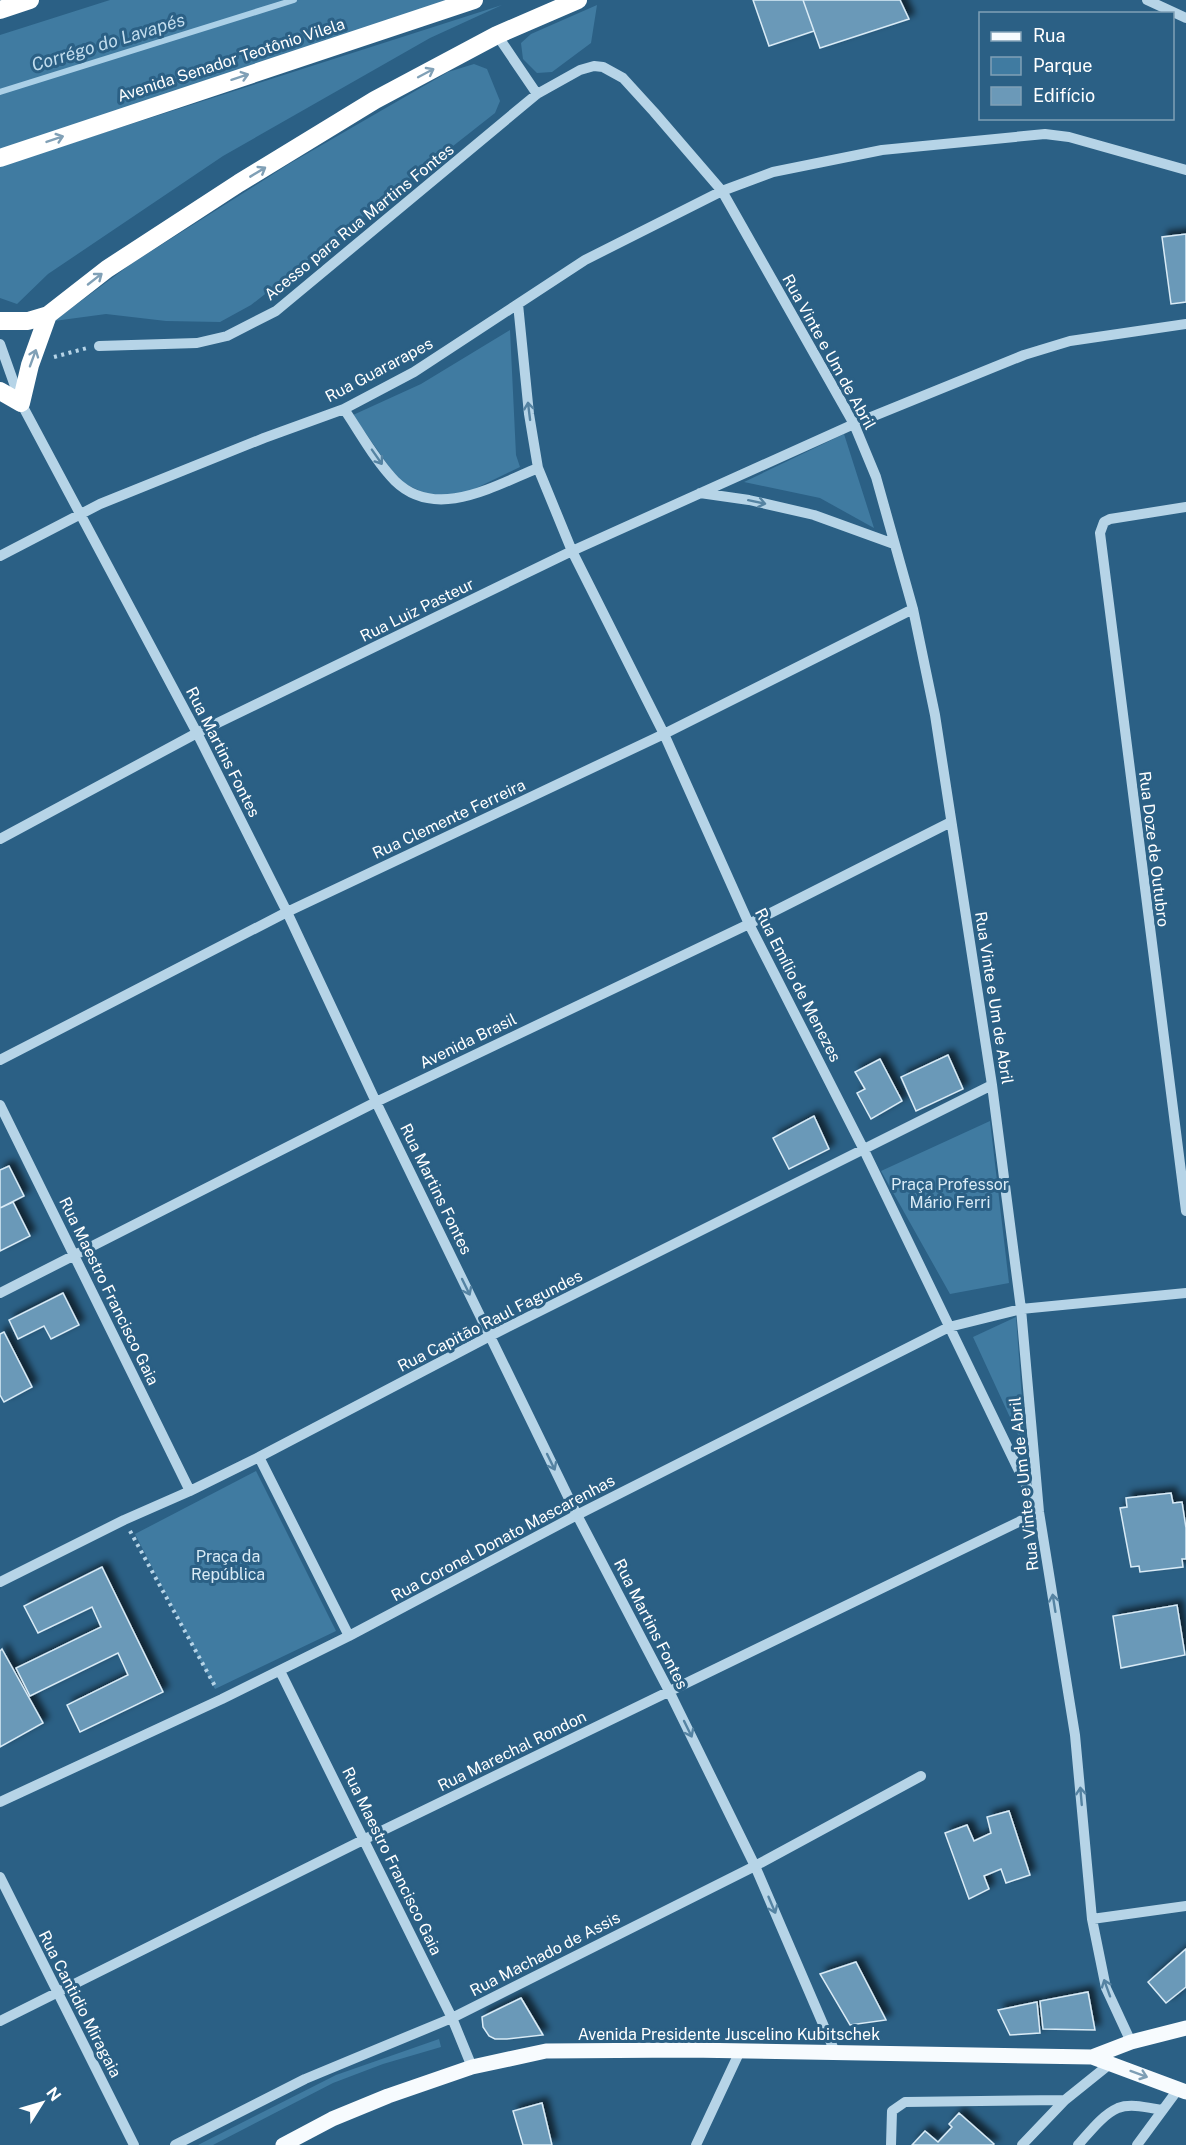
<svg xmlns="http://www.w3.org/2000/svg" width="1186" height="2145" font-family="'Public Sans',sans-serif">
	<defs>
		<filter id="shadow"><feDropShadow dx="5.5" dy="-5.5" stdDeviation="3" flood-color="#0009"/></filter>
	</defs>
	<rect width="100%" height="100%" fill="#2b6085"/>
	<!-- green -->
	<path fill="#407ba1" d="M 110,0 L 454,0 L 0,153 L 0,35 Z
		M 502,5 L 430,38 L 223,156 L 48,274 L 17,304 L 0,298 L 0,166 Z
		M 597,5 L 591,43 L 552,72 L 537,73 L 523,59 L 521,43 L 531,34 Z
		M 474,64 L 487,69 L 500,101 L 495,113 L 251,305 L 220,322 L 166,321 L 106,314 L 54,321 L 131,264 L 289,164 L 448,72 Z
		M 510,330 L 516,455 L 520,467 L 464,494 L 433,497 L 399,481 L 353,415 L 421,384 Z
		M 844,434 L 874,528 L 820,498 L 744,482 Z
		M 990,1121 L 1009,1283 L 950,1294 L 881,1171 Z
		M 1016,1317 L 1026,1452 L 973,1337 Z
		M 256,1471 L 336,1631 L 215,1689 L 135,1534 Z
		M 439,2039 L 441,2047 L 383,2064 L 333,2083 L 213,2145 L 198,2145 L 336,2075 Z"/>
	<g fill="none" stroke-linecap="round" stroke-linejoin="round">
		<!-- stream -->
		<path stroke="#abd0e7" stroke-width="6" d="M 0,92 L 294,0"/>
	</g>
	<!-- building -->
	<path fill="#6b99b8" stroke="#d9ebf6" stroke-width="1.5" filter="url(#shadow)" d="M 753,0 L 803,0 L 814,31 L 769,46 Z
		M 803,0 L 900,0 L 909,19 L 820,48 Z
		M 1186,234 L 1186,302 L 1171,304 L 1162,237 Z
		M 948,1055 L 963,1089 L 916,1111 L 901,1077 Z
		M 880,1059 L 902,1101 L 871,1119 L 857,1093 L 865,1089 L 855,1072 Z
		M 814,1116 L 829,1149 L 789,1169 L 773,1138 Z
		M 9,1166 L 24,1196 L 0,1208 L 0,1170 Z
		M 13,1202 L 30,1236 L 0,1251 L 0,1208 Z
		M 63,1293 L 79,1325 L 51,1339 L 44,1326 L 18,1339 L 9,1320 Z
		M 4,1332 L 32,1387 L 4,1402 L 0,1395 L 0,1334 Z
		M 1171,1493 L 1173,1503 L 1182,1502 L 1186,1528 L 1186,1559 L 1182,1559 L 1183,1567 L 1140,1572 L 1139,1566 L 1131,1567 L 1120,1508 L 1127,1507 L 1126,1498 Z
		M 102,1567 L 163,1692 L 80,1732 L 67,1705 L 128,1675 L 118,1653 L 30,1696 L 16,1668 L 101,1627 L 92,1607 L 38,1633 L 24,1606 Z
		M 1177,1605 L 1185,1655 L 1121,1668 L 1113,1616 Z
		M 2,1649 L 43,1723 L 0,1747 L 0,1651 Z
		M 1009,1811 L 1030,1875 L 1006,1883 L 1001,1869 L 984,1876 L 989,1889 L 969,1899 L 945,1833 L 967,1825 L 974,1841 L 991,1833 L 987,1817 Z
		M 1186,1949 L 1186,1987 L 1166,2003 L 1148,1982 Z
		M 856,1962 L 886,2020 L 850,2025 L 820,1974 Z
		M 1088,1992 L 1095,2030 L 1043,2029 L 1040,2001 Z
		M 521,1998 L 543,2035 L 507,2039 L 495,2039 L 489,2036 L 483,2027 L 482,2017 Z
		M 1037,2002 L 1040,2033 L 1010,2035 L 998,2010 Z
		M 542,2103 L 552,2145 L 523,2145 L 513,2111 Z
		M 959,2113 L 994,2144 L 993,2145 L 912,2145 L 925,2131 L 938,2142 L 952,2127 L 949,2124 Z"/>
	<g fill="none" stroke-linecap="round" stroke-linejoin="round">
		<!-- path -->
		<path stroke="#b6d4e7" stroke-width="4" stroke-dasharray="3 4.5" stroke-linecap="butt" d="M 54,357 L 87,348
			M 130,1531 L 216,1688"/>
		<!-- minor -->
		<path stroke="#b6d4e7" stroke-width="10" d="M 1147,0 L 1186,18
			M 497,35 L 537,94
			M 518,304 L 529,414 L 538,468 L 572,551 L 664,734 L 749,924 L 863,1148 L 1036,1506
			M 0,344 L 21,403 L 197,733 L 287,912 L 376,1102 L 577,1515 L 669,1691 L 755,1866 L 835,2052
			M 99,346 L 197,343 L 227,336 L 276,311 L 537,94 L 580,70 L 594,66 L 603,67 L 623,78 L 654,112 L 722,191 L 854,424 L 876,477 L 913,609 L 935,715 L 992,1085 L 1021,1309 L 1039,1512 L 1075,1735 L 1092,1919 L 1106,1988 L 1131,2042
			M 344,409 C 359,431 376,462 395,481 C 436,521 494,486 538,468
			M 700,493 L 749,500 L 814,515 L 894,544
			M 1186,507 L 1110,519 L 1104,522 L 1100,533 L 1186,1211
			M 0,556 L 100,504 L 264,438 L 344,409 L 414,372 L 585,260 L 722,191 L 773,172 L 882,150 L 1045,134 L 1069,137 L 1186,170
			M 0,839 L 197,733 L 572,551 L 854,424 L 1024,355 L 1070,341 L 1186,324
			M 0,1060 L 287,912 L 664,734 L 913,609
			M 0,1105 L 190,1491
			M 0,1293 L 376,1102 L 749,924 L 951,822
			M 259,1457 L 349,1636
			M 0,1582 L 124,1520 L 190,1491 L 259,1457 L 490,1336 L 992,1085
			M 280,1671 L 452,2018 L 472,2067
			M 0,1802 L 222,1699 L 349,1636 L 577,1515 L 949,1327 L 1021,1309 L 1186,1293
			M 0,1877 L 134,2145
			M 1092,1919 L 1186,1906
			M 0,2021 L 365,1839 L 1039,1512
			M 175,2145 L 305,2079 L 452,2018 L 755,1866 L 921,1776
			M 696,2145 L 740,2051
			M 891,2145 L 892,2111 L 905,2102 L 1065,2100
			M 1022,2145 L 1065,2100 L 1111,2063
			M 1078,2145 C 1089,2133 1102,2115 1118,2108 C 1131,2103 1149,2108 1162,2110
			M 1137,2145 L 1179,2088"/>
		<!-- major -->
		<path stroke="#f7fbfe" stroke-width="15" d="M 1092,2057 L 1131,2042 L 1186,2028
			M 283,2145 L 332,2119 L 388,2096 L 472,2067 L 546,2051 L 688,2050 L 1092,2057 L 1186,2092"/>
		<!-- highway -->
		<path stroke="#fff" stroke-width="18" d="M 0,10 L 30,0
			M 0,158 L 474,0
			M 0,321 L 28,321 L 48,315 L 107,269 L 239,183 L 375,100 L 497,35 L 578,0
			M 0,391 L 21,403 L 30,365 L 48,315"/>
	</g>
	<!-- one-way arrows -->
	<defs><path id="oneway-shaft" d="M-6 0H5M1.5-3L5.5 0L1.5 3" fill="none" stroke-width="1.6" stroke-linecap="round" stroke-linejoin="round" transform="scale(1.5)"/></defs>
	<g stroke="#80a0b6">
		<use href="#oneway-shaft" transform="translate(426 73) rotate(-28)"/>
		<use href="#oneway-shaft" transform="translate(240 77) rotate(-18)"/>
		<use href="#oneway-shaft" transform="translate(55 139) rotate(-19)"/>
		<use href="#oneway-shaft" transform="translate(258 172) rotate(-31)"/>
		<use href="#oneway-shaft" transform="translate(95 279) rotate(-38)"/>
		<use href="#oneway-shaft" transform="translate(33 358) rotate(-70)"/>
	</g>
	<g stroke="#5583a2">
		<use href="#oneway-shaft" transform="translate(529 411) rotate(-97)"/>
		<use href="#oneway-shaft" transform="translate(377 457) rotate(55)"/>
		<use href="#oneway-shaft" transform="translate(757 502) rotate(12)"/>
		<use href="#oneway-shaft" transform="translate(466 1287) rotate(64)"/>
		<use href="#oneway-shaft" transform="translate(551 1462) rotate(64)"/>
		<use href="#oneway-shaft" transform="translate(1054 1603) rotate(-99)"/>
		<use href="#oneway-shaft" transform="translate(688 1729) rotate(64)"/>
		<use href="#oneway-shaft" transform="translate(1081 1796) rotate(-95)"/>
		<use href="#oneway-shaft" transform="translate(772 1905) rotate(67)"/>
		<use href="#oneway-shaft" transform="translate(1107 1988) rotate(-110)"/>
	</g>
	<use stroke="#7d9eb5" href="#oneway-shaft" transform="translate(1139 2074) rotate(20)"/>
	<g text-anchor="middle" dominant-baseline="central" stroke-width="6" stroke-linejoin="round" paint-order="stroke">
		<!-- street labels -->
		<g font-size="16" fill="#fff" stroke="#2b6085">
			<text transform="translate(231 60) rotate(-18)">Avenida Senador Teotônio Vilela</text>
			<text transform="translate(359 222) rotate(-39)">Acesso para Rua Martins Fontes</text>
			<text transform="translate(829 352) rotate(61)">Rua Vinte e Um de Abril</text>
			<text transform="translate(379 370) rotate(-28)">Rua Guararapes</text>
			<text transform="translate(417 610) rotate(-26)">Rua Luiz Pasteur</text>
			<text transform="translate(223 752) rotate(63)">Rua Martins Fontes</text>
			<text transform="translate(449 819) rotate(-25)">Rua Clemente Ferreira</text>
			<text transform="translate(1154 849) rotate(83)">Rua Doze de Outubro</text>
			<text transform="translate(798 985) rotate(63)">Rua Emílio de Menezes</text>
			<text transform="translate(994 998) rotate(81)">Rua Vinte e Um de Abril</text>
			<text transform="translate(468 1041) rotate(-26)">Avenida Brasil</text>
			<text transform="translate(436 1189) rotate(64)">Rua Martins Fontes</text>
			<text transform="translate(109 1291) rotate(64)">Rua Maestro Francisco Gaia</text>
			<text transform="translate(490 1321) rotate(-27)">Rua Capitão Raul Fagundes</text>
			<text transform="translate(1024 1484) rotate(-96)">Rua Vinte e Um de Abril</text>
			<text transform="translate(503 1538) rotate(-28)">Rua Coronel Donato Mascarenhas</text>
			<text transform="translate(651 1624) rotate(63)">Rua Martins Fontes</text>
			<text transform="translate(512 1751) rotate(-26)">Rua Marechal Rondon</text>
			<text transform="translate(392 1861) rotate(64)">Rua Maestro Francisco Gaia</text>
			<text transform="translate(545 1954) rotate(-27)">Rua Machado de Assis</text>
			<text transform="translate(80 2004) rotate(63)">Rua Cantidio Miragaia</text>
			<text x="729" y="2034">Avenida Presidente Juscelino Kubitschek</text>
		</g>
		<!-- park labels -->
		<g font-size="16" fill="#d9ebf6" stroke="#2b6085">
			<text x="950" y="1184">Praça Professor<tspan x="950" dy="18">Mário Ferri</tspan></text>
			<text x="228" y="1556">Praça da<tspan x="228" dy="18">República</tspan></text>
		</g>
		<!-- water labels -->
		<g font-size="18" font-style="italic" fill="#c2ddee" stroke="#2b6085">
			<text transform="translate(108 42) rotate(-17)">Corrégo do Lavapés</text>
		</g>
	</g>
	<!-- legend -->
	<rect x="979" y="12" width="195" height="108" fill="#2b6085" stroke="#80a0b6" stroke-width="1.5"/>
	<rect x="991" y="32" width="30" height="9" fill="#f7fbfe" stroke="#80a0b6" stroke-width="1.5"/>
	<text x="1033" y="42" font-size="18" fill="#ffffff">Rua</text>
	<rect x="991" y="57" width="30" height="18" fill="#407ba1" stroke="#80a0b6" stroke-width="1.5"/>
	<text x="1033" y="72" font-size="18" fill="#ffffff">Parque</text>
	<rect x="991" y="87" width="30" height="18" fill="#6b99b8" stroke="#80a0b6" stroke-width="1.5"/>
	<text x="1033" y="102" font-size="18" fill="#ffffff">Edifício</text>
	<!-- north arrow -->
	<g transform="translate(42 2103) rotate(53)" stroke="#2b6085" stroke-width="4.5" paint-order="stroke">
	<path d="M0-4.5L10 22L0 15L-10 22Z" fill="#ffffff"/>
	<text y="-9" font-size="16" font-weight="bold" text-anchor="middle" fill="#ffffff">N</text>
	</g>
</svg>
